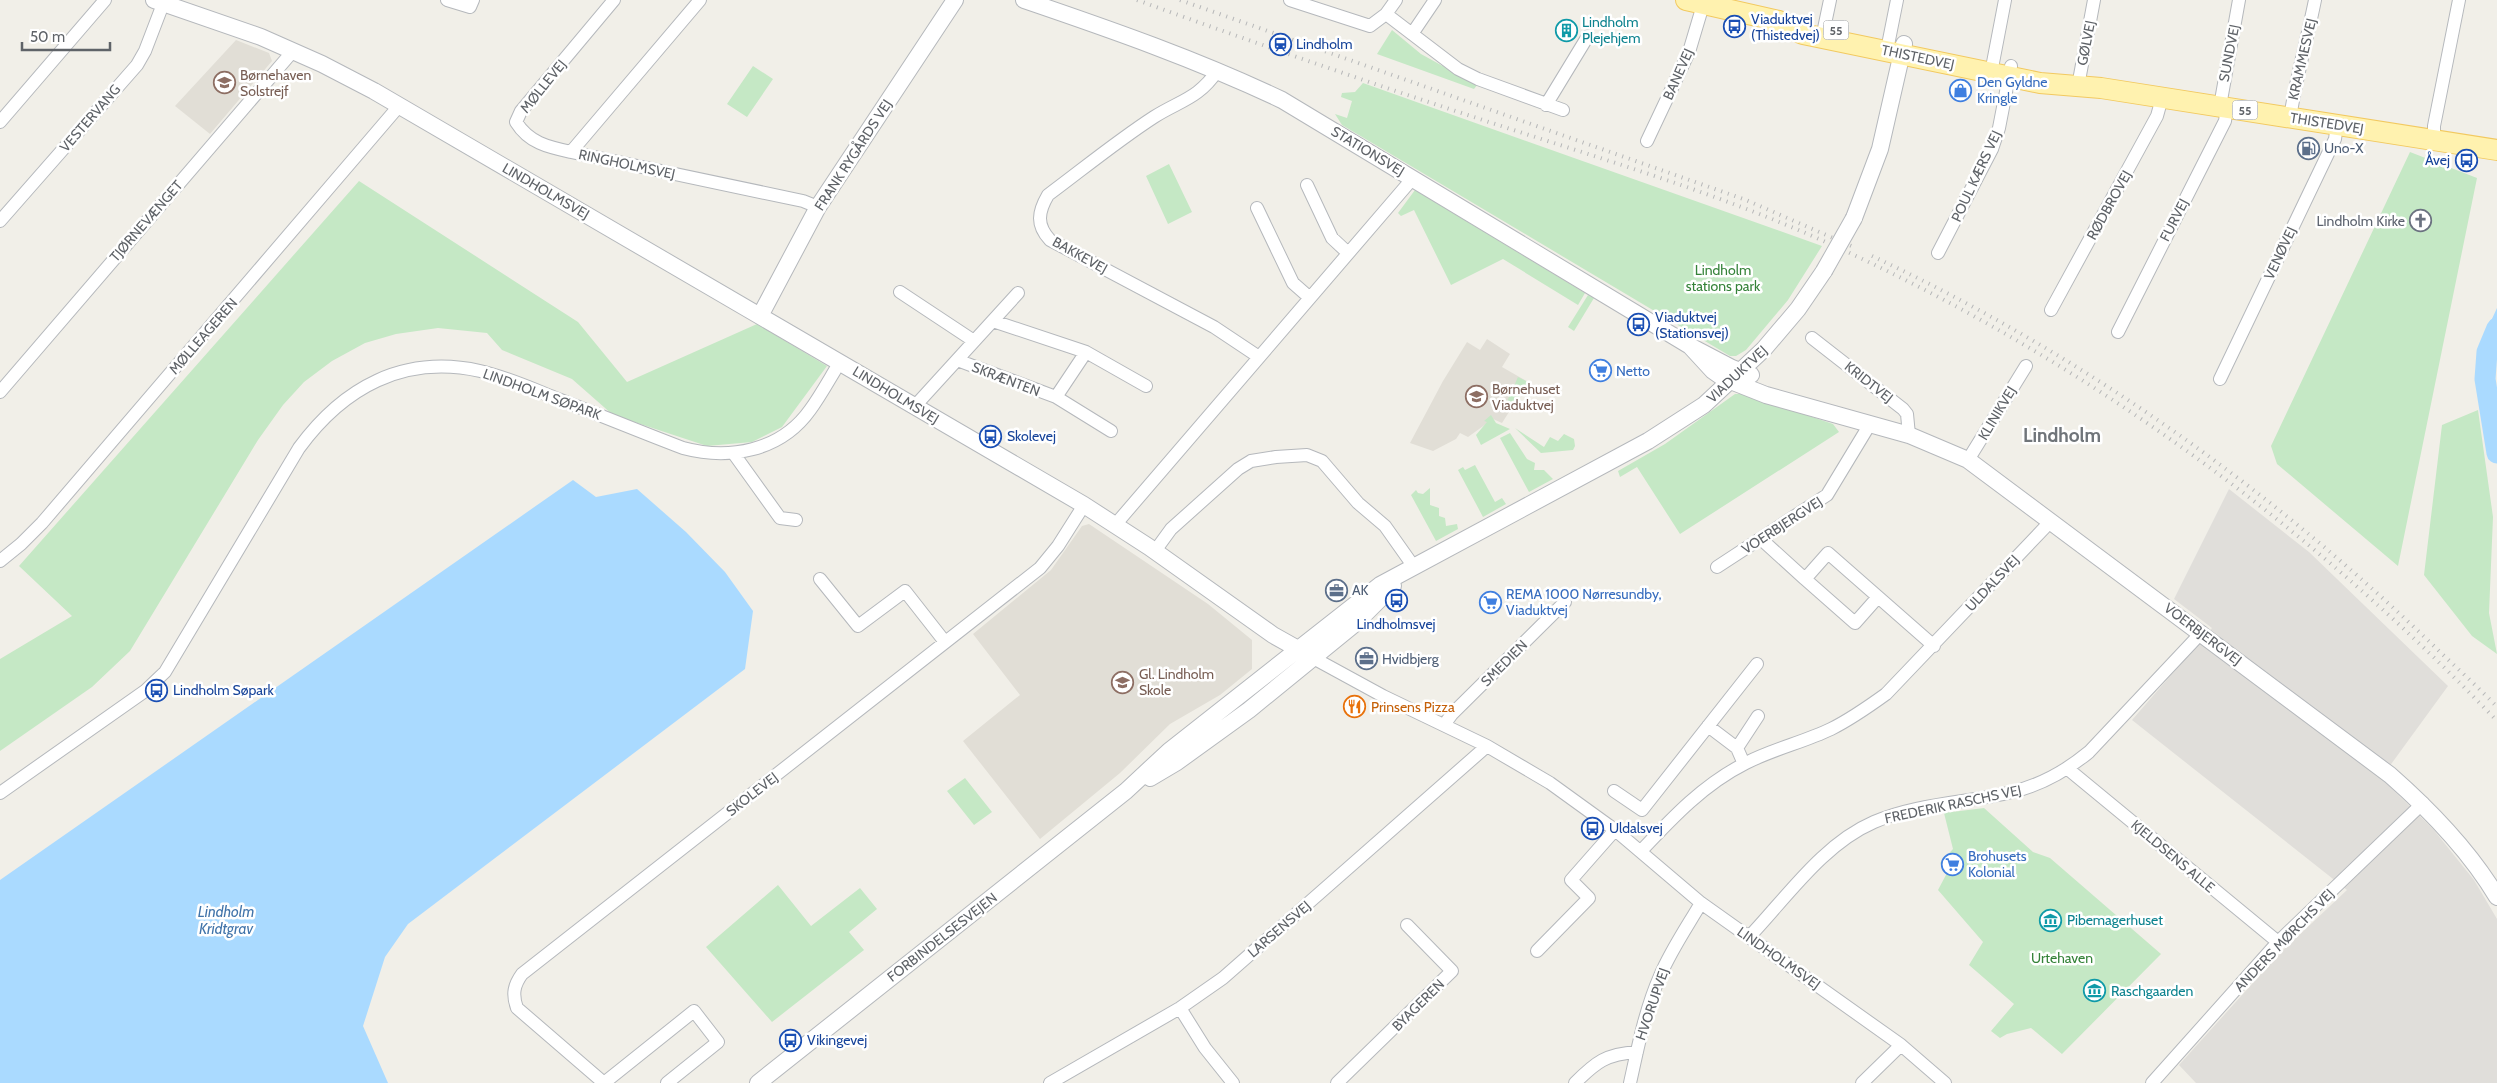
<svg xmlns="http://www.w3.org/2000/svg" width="2497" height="1083" font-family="Cabin,sans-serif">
	<rect width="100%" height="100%" fill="#f1efe8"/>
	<!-- industrial -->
	<path fill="#e0deda" d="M 2229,489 L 2309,552 L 2448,686 L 2381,778 L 2433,829 L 2474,880 L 2497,919 L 2497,1083 L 2196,1083 L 2179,1065 L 2279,954 L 2347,890 L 2132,720 L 2212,628 L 2174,599 Z"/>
	<!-- education -->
	<path fill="#e1ded6" d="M 236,40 L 269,53 L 272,61 L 210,134 L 175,106 Z
		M 1487,339 L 1510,354 L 1502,367 L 1528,382 L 1502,423 L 1493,419 L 1468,437 L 1460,433 L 1456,439 L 1433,451 L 1410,443 L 1443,381 L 1467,342 L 1480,350 Z
		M 1089,524 L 1208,604 L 1252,640 L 1252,669 L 1220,695 L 1170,724 L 1120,773 L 1040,839 L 963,741 L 1020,695 L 973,634 L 1051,570 L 1082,526 Z"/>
	<!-- green -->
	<path fill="#c5e8c5" d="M 1392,30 L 1421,54 L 1477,85 L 1474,89 L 1377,54 Z
		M 753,66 L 773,79 L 747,117 L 727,104 Z
		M 1363,83 L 1822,246 L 1788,300 L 1746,350 L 1736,356 L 1730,356 L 1342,125 L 1335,114 L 1347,118 L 1352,101 L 1341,97 L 1342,93 L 1355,92 Z
		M 2410,152 L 2477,178 L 2398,566 L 2277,464 L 2271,446 Z
		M 1169,164 L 1192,212 L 1168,224 L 1146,176 Z
		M 359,181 L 578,322 L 627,382 L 757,324 L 827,366 L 782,427 L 752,442 L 707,446 L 613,415 L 572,379 L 502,350 L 487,333 L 438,328 L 396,334 L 365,343 L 332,361 L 304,382 L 283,405 L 258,440 L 130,651 L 92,687 L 0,751 L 0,659 L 72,616 L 19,566 Z
		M 1415,190 L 1585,293 L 1578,305 L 1503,259 L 1451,285 L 1414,210 L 1401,216 L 1398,213 Z
		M 1588,295 L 1594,298 L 1574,331 L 1568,327 Z
		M 1518,377 L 1528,382 L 1509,412 L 1504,408 Z
		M 1735,394 L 1744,394 L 1833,424 L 1839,432 L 1680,534 L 1637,467 L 1620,477 L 1618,471 L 1665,444 Z
		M 2478,410 L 2493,517 L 2489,613 L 2497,654 L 2472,636 L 2424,575 L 2442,425 Z
		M 1491,415 L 1496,423 L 1510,429 L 1481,445 L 1476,435 L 1487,422 L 1484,421 Z
		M 1515,428 L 1544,447 L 1550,437 L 1558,441 L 1564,434 L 1574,439 L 1575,446 L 1573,450 L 1541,453 Z
		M 1510,433 L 1527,459 L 1535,463 L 1534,470 L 1544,470 L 1553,479 L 1529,492 L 1500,438 Z
		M 1475,465 L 1495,502 L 1502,498 L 1506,504 L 1483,517 L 1458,470 L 1463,467 L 1465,470 Z
		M 1430,488 L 1430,505 L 1439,508 L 1439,516 L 1445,518 L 1446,526 L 1457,524 L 1458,529 L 1436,541 L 1411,495 L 1416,490 L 1418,493 L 1423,494 Z
		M 965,778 L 992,812 L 974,825 L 947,791 Z
		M 1984,808 L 2033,852 L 2050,858 L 2161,954 L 2062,1054 L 2031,1028 L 2007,1034 L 2000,1038 L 1991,1031 L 2014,1004 L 1969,965 L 1983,942 L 1938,890 L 1947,873 L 1940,863 L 1953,849 L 1944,813 Z
		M 778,885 L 811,926 L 860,888 L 877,909 L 849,932 L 864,950 L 772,1022 L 706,947 Z"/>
	<!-- water -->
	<path fill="#aadaff" d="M 2497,308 L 2497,342 L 2487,352 L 2480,353 L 2485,334 Z
		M 573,480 L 596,497 L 637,489 L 686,532 L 725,572 L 753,611 L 745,669 L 408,924 L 385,957 L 363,1026 L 388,1083 L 0,1083 L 0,880 Z"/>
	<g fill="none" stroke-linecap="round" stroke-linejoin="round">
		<!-- river -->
		<path stroke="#aadaff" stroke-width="21" d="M 2497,328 L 2487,352 L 2485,379 L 2497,453"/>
		<defs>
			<path id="minor" d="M 447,0 L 470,7 L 473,0
				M 700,0 L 571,152 L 803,201 L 818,207
				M 1290,0 L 1370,26 L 1386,14 L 1396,0
				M 1386,14 L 1458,69 L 1478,79 L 1563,110
				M 1412,34 L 1435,0
				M 1822,38 L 1830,0
				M 1887,50 L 1897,0
				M 1218,70 C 1198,99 1181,100 1154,117 C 1117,141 1083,169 1048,195 C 1038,212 1036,225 1050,240 L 1214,327 L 1259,357
				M 1991,73 L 2005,0
				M 2078,86 L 2094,0
				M 1546,105 L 1588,36
				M 2220,106 L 2239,0
				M 2290,118 C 2296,78 2307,40 2315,0
				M 0,122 L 105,0
				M 2434,140 L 2434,126 L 2459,0
				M 1647,141 L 1689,52 L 1703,5
				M 571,152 C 548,147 529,143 516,122 L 521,111 L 614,0
				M 1307,185 L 1332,238 L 1348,253
				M 1257,208 L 1293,283 L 1310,298
				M 0,221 L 137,65 L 145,51 L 163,4
				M 1938,253 L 1992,149 L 1999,128 L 2011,66
				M 900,292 L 974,341
				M 2051,310 L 2157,116 L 2162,98
				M 993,321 L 1086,352 L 1146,386
				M 2118,332 L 2225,121 L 2227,107
				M 1812,338 L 1903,409 L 1907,414 L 1909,435
				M 957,360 L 1056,397 L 1111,431
				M 2220,379 L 2335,139 L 2337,125
				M 0,392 L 293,51
				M 1056,397 L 1086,352
				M 915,406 L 1018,293
				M 734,454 L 780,518 L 796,520
				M 1968,460 L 2026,366
				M 1115,525 L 1413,178
				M 1761,539 L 1805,579
				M 1155,551 L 1171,529 L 1238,469 L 1251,461 L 1276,457 L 1307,455 L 1322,461 L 1358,503 L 1385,526 L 1414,567
				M 0,561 L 21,544 L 42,523 L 399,106
				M 1717,567 L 1827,495 L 1870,424
				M 820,579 L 858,626 L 905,591 L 945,642
				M 1878,597 L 1855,623 L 1805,579 L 1828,553 L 1934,646
				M 1306,654 L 1383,696 L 1487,746 L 1550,783 L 1615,830 L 1701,903 L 1901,1045 L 1945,1083
				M 1444,725 L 1452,714 L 1565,602
				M 1708,726 L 1737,748 L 1744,764
				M 1737,748 L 1758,716
				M 2068,769 L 2278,942
				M 1614,791 L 1642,810 L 1757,664
				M 0,793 L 145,691 L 165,672 L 299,448 C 343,388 403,354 480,371 C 507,377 533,389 558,399 C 600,415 641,432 683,448 C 728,460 780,452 810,410 C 821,395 830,378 840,362
				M 1641,851 C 1673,817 1704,784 1746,763 C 1773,749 1804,742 1831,729 C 1851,719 1868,707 1886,694 L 2051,521
				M 1749,937 C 1787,897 1823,844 1874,822 C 1918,803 1967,803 2012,792 C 2041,785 2066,771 2089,752 L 2202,632
				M 1537,951 L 1589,898 L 1571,880 L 1615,830
				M 1180,1008 L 1205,1048 L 1233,1083
				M 604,1083 L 517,1008 C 512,994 514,985 522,974 L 1040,568 L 1058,546 L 1084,505
				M 604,1083 L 694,1011 L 718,1042 L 667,1083
				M 1050,1083 L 1180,1008 L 1223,978 L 1487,746
				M 1337,1083 L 1452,971 L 1407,925
				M 1575,1083 C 1596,1062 1606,1054 1637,1052
				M 1630,1083 C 1638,1047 1645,1010 1660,976 C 1671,950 1687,927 1701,903
				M 1862,1083 L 1901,1045
				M 2152,1083 L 2278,942 L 2423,803"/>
			<path id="tertiary" d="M 154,0 L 261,37 L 322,64 L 374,91 L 1084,505 L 1149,547 L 1273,635 L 1298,649
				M 1024,0 C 1112,30 1198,60 1282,100 L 1690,346 L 1732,368 L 1751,375
				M 1854,218 L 1880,149 L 1904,44
				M 760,316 L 818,207 L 955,0
				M 1690,346 L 1713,371 L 1723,378 L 1766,395 L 1909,435 L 1968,460 L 2390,775 C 2431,811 2469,850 2497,897
				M 1150,778 L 1177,762 L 1249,710 L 1357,622 L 1393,586
				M 758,1083 L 1126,791 L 1169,751 L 1380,585 L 1648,441 L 1704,405 L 1764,349 L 1798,309 L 1824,271"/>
			<path id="primary" d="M 1686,0 L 1779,21
				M 1767,20 L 1803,34 L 2040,83 L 2101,88 L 2497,150"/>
		</defs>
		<!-- minor casing -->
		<use href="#minor" stroke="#b5b8bc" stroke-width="14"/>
		<!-- tertiary casing -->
		<use href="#tertiary" stroke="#b5b8bc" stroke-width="18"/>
		<!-- primary casing -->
		<use href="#primary" stroke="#f2c960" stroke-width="22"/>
		<!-- minor -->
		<use href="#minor" stroke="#fff" stroke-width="12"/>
		<!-- tertiary -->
		<use href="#tertiary" stroke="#fff" stroke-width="16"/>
		<!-- primary -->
		<use href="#primary" stroke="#fff2af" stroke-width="20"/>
		<!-- rail -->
		<path stroke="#b6b7b8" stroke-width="4" stroke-dasharray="1 6" stroke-linecap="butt" d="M 1137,0 C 1255,43 1373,84 1492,123 C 1599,158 1707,190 1810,235 C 2069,349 2302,517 2497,721
			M 1180,0 L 1746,200 L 1856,248
			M 1872,256 C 2080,353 2273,490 2438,650 C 2458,669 2478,687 2497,707"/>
		<defs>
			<path id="tertiary-bridge" d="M 1824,271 L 1854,218"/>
		</defs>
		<!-- tertiary-bridge casing -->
		<use href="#tertiary-bridge" stroke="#b5b8bc" stroke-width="18" stroke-linecap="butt"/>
		<!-- tertiary-bridge -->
		<use href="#tertiary-bridge" stroke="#fff" stroke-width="16"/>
	</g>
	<!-- icons -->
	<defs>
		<symbol id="bus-ring" viewBox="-11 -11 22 22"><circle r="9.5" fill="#fff" stroke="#1a4fb4" stroke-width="1.5"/><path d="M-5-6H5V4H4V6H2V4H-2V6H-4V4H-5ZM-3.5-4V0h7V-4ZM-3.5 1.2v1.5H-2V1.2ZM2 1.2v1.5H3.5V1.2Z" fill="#1a4fb4"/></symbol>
		<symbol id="building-ring" viewBox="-11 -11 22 22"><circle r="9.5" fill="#fff" stroke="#0f9aa8" stroke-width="1.5"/><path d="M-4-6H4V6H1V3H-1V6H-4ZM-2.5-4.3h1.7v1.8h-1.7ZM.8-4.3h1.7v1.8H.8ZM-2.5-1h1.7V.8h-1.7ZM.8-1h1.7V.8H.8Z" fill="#0f9aa8"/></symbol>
		<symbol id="station-ring" viewBox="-11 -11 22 22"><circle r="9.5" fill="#fff" stroke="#1a4fb4" stroke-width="1.5"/><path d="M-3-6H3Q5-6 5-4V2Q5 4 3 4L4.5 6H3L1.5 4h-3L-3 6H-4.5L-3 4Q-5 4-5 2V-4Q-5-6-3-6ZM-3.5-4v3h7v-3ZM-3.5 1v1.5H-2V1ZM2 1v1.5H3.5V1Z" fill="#1a4fb4"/></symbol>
		<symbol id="school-ring" viewBox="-11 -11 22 22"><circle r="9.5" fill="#fff" stroke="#8d6e63" stroke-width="1.5"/><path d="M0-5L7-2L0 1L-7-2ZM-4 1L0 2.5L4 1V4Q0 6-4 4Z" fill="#8d6e63"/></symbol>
		<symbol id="shop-ring" viewBox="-11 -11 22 22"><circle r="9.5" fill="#fff" stroke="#3f7fe0" stroke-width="1.5"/><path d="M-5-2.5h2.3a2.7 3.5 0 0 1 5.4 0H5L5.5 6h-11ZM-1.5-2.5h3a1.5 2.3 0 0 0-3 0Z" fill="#3f7fe0"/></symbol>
		<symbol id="fuel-ring" viewBox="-11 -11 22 22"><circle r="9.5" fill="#fff" stroke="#5c6f8a" stroke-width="1.5"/><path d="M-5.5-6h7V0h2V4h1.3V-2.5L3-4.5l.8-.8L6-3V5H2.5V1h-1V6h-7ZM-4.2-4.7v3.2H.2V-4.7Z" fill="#5c6f8a"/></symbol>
		<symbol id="church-ring" viewBox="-11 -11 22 22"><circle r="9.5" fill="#fff" stroke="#6b7280" stroke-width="1.5"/><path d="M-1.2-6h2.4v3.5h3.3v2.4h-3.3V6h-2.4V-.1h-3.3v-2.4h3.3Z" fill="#6b7280"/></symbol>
		<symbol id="supermarket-ring" viewBox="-11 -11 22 22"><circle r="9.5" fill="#fff" stroke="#3f7fe0" stroke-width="1.5"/><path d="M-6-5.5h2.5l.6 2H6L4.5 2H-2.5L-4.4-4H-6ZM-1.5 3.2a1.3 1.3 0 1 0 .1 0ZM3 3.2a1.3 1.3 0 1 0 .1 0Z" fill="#3f7fe0"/></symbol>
		<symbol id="office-ring" viewBox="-11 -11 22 22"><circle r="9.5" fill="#fff" stroke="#5c6f8a" stroke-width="1.5"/><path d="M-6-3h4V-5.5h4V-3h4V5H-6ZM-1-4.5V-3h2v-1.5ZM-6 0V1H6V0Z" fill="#5c6f8a"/></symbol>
		<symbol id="restaurant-ring" viewBox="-11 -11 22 22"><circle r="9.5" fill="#fff" stroke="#e8710a" stroke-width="1.5"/><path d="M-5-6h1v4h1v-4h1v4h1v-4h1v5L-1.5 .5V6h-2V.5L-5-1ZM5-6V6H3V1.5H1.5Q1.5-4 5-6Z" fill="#e8710a"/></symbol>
		<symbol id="museum-ring" viewBox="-11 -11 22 22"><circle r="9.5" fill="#fff" stroke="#0f9aa8" stroke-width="1.5"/><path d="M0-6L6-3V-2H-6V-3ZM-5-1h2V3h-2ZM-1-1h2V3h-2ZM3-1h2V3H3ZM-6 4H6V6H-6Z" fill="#0f9aa8"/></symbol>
	</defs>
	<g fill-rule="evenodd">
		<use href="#bus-ring" x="1722" y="14" width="25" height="25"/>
		<use href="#building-ring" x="1554" y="18" width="25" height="25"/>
		<use href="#station-ring" x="1268" y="32" width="25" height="25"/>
		<use href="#school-ring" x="212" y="70" width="25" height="25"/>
		<use href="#shop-ring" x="1948" y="78" width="25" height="25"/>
		<use href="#fuel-ring" x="2296" y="136" width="25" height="25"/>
		<use href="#bus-ring" x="2454" y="148" width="25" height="25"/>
		<use href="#church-ring" x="2408" y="208" width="25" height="25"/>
		<use href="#bus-ring" x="1626" y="312" width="25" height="25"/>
		<use href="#supermarket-ring" x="1588" y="358" width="25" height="25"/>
		<use href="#school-ring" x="1464" y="384" width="25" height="25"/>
		<use href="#bus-ring" x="978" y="424" width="25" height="25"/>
		<use href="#office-ring" x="1324" y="578" width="25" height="25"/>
		<use href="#bus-ring" x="1384" y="588" width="25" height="25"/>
		<use href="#supermarket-ring" x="1478" y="590" width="25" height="25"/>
		<use href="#office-ring" x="1354" y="646" width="25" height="25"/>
		<use href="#school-ring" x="1110" y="670" width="25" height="25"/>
		<use href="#bus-ring" x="144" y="678" width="25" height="25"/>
		<use href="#restaurant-ring" x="1342" y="694" width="25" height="25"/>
		<use href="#bus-ring" x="1580" y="816" width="25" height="25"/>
		<use href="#supermarket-ring" x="1940" y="852" width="25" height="25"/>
		<use href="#museum-ring" x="2038" y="908" width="25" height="25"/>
		<use href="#museum-ring" x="2082" y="978" width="25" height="25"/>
		<use href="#bus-ring" x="778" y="1028" width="25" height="25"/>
	</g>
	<g text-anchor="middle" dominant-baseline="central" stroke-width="5" stroke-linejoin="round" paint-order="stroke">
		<!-- shield labels -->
		<g fill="#fff" stroke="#8f9295" stroke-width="1">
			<rect x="1823.5" y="20.5" width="25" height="19" rx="4"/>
			<rect x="2232.5" y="100.5" width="25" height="19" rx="4"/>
		</g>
		<g font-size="12" font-weight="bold" fill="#5f6368">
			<text x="1836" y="30">55</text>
			<text x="2245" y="110">55</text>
		</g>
		<!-- transit labels -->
		<g font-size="14" fill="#164399" stroke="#fff" text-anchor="start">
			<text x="1751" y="19">Viaduktvej<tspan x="1751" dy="16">(Thistedvej)</tspan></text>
			<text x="1296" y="44">Lindholm</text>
			<text x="2450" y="160" text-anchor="end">Åvej</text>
			<text x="1655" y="317">Viaduktvej<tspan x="1655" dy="16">(Stationsvej)</tspan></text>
			<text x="1007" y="436">Skolevej</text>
			<text x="1396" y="624" text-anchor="middle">Lindholmsvej</text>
			<text x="173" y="690">Lindholm Søpark</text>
			<text x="1609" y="828">Uldalsvej</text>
			<text x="807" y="1040">Vikingevej</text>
		</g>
		<!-- culture labels -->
		<g font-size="14" fill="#0d838f" stroke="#fff" text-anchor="start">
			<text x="1582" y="22">Lindholm<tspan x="1582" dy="16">Plejehjem</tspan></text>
			<text x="2067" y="920">Pibemagerhuset</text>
			<text x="2111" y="991">Raschgaarden</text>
		</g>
		<!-- street labels -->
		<g font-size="14" fill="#5f6368" stroke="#fff">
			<text transform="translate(2086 43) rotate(-79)">GØLVEJ</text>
			<text transform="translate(2229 53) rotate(-79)">SUNDVEJ</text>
			<text transform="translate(1918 57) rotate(12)">THISTEDVEJ</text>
			<text transform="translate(2302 59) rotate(-77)">KRAMMESVEJ</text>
			<text transform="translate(1678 74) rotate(-66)">BANEVEJ</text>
			<text transform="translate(543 86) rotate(-51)">MØLLEVEJ</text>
			<text transform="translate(90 118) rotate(-49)">VESTERVANG</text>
			<text transform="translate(2327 123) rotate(9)">THISTEDVEJ</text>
			<text transform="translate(1368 151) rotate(31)">STATIONSVEJ</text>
			<text transform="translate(853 155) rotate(-57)">FRANK RYGÅRDS VEJ</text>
			<text transform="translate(627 164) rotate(12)">RINGHOLMSVEJ</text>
			<text transform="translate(1976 176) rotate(-65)">POUL KÆRS VEJ</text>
			<text transform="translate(546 191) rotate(30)">LINDHOLMSVEJ</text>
			<text transform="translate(2109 205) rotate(-61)">RØDBROVEJ</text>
			<text transform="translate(2174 220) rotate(-63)">FURVEJ</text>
			<text transform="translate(146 221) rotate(-49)">TJØRNEVÆNGET</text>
			<text transform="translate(2280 253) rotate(-65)">VENØVEJ</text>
			<text transform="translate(1080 255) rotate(29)">BAKKEVEJ</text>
			<text transform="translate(203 336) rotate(-49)">MØLLEAGEREN</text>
			<text transform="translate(1737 374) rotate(-43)">VIADUKTVEJ</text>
			<text transform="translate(1006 379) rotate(21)">SKRÆNTEN</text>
			<text transform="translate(1869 382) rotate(38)">KRIDTVEJ</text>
			<text transform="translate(542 394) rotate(20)">LINDHOLM SØPARK</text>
			<text transform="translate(896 395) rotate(31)">LINDHOLMSVEJ</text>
			<text transform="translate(1997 413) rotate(-59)">KLINIKVEJ</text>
			<text transform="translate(1782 525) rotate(-33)">VOERBJERGVEJ</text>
			<text transform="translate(1992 583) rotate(-47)">ULDALSVEJ</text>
			<text transform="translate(2203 634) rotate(37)">VOERBJERGVEJ</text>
			<text transform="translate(1504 663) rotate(-45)">SMEDIEN</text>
			<text transform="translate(752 794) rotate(-38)">SKOLEVEJ</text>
			<text transform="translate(1953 804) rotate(-12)">FREDERIK RASCHS VEJ</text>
			<text transform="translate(2173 856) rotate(40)">KJELDSENS ALLE</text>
			<text transform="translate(1279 929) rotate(-41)">LARSENSVEJ</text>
			<text transform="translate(942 937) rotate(-38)">FORBINDELSESVEJEN</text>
			<text transform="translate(2284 940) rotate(-46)">ANDERS MØRCHS VEJ</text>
			<text transform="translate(1779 958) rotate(35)">LINDHOLMSVEJ</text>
			<text transform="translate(1652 1004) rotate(-71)">HVORUPVEJ</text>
			<text transform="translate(1418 1005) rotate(-45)">BYAGEREN</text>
		</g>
		<!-- education labels -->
		<g font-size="14" fill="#785e54" stroke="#fff" text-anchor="start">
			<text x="240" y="75">Børnehaven<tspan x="240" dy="16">Solstrejf</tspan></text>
			<text x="1492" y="389">Børnehuset<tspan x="1492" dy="16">Viaduktvej</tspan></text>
			<text x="1139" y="674">Gl. Lindholm<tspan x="1139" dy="16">Skole</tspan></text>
		</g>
		<!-- shop labels -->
		<g font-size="14" fill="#366cbe" stroke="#fff" text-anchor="start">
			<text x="1977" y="82">Den Gyldne<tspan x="1977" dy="16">Kringle</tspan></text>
			<text x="1616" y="371">Netto</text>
			<text x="1506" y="594">REMA 1000 Nørresundby,<tspan x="1506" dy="16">Viaduktvej</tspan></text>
			<text x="1968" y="856">Brohusets<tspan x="1968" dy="16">Kolonial</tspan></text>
		</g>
		<!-- service labels -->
		<g font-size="14" fill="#4e5e75" stroke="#fff" text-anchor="start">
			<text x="2324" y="148">Uno-X</text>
			<text x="1352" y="590">AK</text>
			<text x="1382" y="659">Hvidbjerg</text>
		</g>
		<!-- worship labels -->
		<g font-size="14" fill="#5b616d" stroke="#fff" text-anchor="end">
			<text x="2405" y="221">Lindholm Kirke</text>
		</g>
		<!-- park labels -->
		<g font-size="14" fill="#348238" stroke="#fff">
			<text x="1723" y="270">Lindholm<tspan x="1723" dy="16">stations park</tspan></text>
			<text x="2062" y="958">Urtehaven</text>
		</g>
		<!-- food labels -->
		<g font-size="14" fill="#c56008" stroke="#fff" text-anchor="start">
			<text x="1371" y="707">Prinsens Pizza</text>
		</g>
		<!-- water labels -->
		<g font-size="15" font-style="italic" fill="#4174aa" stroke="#fff">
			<text x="226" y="912">Lindholm<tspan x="226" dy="17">Kridtgrav</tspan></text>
		</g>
		<!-- district labels -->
		<g font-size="19" font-weight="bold" fill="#70757a" stroke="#fff">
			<text x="2062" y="435">Lindholm</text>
		</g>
	</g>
	<!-- scale -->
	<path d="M22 42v8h88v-8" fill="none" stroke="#5f6368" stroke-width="2.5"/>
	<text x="30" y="42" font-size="15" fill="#5f6368" stroke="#ffffff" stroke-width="4" paint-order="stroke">50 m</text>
</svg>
